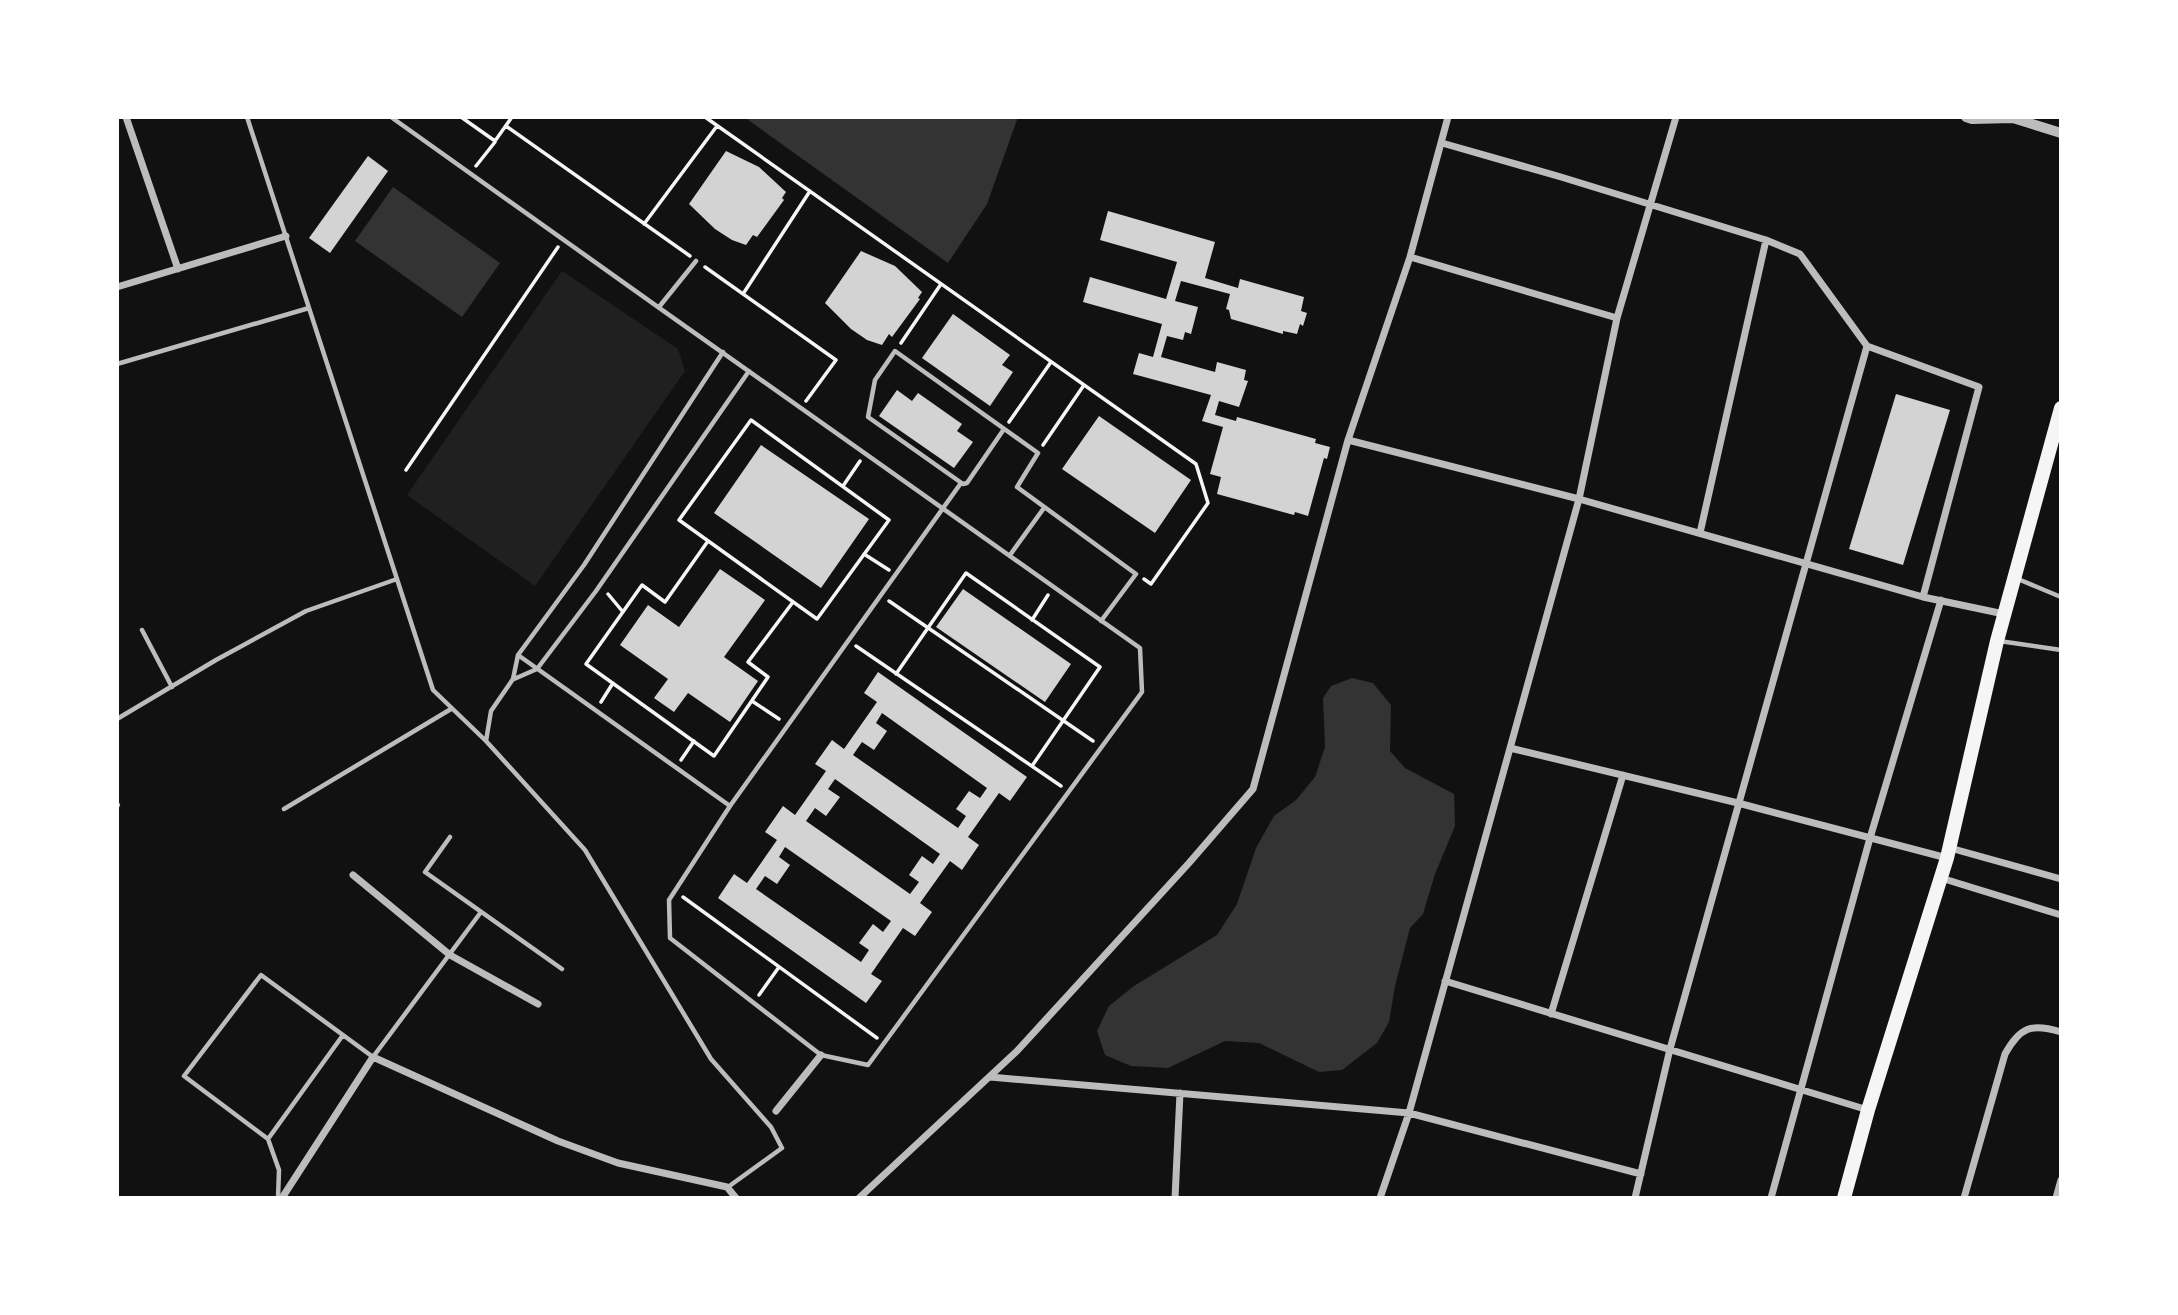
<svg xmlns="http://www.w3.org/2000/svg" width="2178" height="1315" font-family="Roboto,sans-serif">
	<rect width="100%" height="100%" fill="#111"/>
	<!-- green -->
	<path fill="#202020" d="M 562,271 L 678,349 L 685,371 L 535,586 L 407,495 Z"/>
	<!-- water -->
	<path fill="#333" d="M 744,117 L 1018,117 L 987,204 L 948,263 Z
		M 393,187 L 500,263 L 462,317 L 355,241 Z
		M 1352,678 L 1373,683 L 1391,705 L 1390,751 L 1405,768 L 1454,794 L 1455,826 L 1435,874 L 1423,914 L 1410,928 L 1395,986 L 1389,1022 L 1377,1043 L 1342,1070 L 1319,1072 L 1259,1043 L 1225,1041 L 1168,1068 L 1131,1066 L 1105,1055 L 1097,1031 L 1109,1006 L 1134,986 L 1217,935 L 1237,904 L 1256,848 L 1274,816 L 1296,800 L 1315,777 L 1325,747 L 1323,698 L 1331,686 Z"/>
	<!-- building -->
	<path fill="#d3d3d3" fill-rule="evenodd" d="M 726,151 L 759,167 L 786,192 L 782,198 L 784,200 L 757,237 L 753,235 L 746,245 L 732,240 L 715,229 L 689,204 Z
		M 368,156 L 388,171 L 330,253 L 309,238 Z
		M 1108,211 L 1215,242 L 1205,278 L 1238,288 L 1240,279 L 1304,297 L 1301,311 L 1307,313 L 1303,326 L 1300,324 L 1297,334 L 1283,331 L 1283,334 L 1231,319 L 1229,310 L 1226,309 L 1230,294 L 1181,281 L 1175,301 L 1198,307 L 1191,334 L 1185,332 L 1183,340 L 1167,336 L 1161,357 L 1215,372 L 1217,362 L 1246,370 L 1244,380 L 1248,381 L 1239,407 L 1219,401 L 1215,415 L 1236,421 L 1237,417 L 1316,439 L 1315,443 L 1330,447 L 1327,459 L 1324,458 L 1308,516 L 1295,512 L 1294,515 L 1217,494 L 1221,477 L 1210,474 L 1223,427 L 1202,421 L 1211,395 L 1133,374 L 1139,353 L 1153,357 L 1162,324 L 1083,302 L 1090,277 L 1166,299 L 1177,262 L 1100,240 Z
		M 861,251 L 895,266 L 922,292 L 918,298 L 920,299 L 892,337 L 889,334 L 882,345 L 867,340 L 851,329 L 825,303 Z
		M 953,314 L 1010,355 L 1002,365 L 1013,372 L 990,406 L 922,358 Z
		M 897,390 L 912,401 L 918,393 L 962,424 L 957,431 L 973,442 L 954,468 L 879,416 Z
		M 1896,394 L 1950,410 L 1903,565 L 1849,549 Z
		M 1099,416 L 1191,480 L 1155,533 L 1062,469 Z
		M 761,445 L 869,519 L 821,588 L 714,513 Z
		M 720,569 L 765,600 L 724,657 L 758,681 L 730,722 L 688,693 L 674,712 L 654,698 L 668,679 L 620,645 L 648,605 L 679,627 Z
		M 963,589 L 1071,664 L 1045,702 L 936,627 Z
		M 878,672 L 1027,777 L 1010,801 L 999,793 L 968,837 L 979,845 L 962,870 L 950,861 L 920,903 L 932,912 L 915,936 L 903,928 L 871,974 L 882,981 L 866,1003 L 718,898 L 734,874 L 747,883 L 777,840 L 765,832 L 783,806 L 795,815 L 826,771 L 815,764 L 832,740 L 844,749 L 877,702 L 864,693 ZM 882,713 L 987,788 L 980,798 L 969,791 L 956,809 L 966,816 L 958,828 L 853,755 L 862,742 L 874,750 L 887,731 L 876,723 ZM 835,779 L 940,854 L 933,864 L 922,856 L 909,875 L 919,882 L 910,894 L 806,821 L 815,808 L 826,816 L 840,797 L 828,789 ZM 785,847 L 891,921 L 883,932 L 873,924 L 859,943 L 869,950 L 861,962 L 756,889 L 765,876 L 777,884 L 790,865 L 779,857 Z"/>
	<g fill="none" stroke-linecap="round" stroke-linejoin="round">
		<!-- path -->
		<path stroke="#f5f5f5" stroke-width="3.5" d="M 461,117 L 495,141 L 512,117
			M 705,117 L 1196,464 L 1208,503 L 1151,584 L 1144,579
			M 506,126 L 690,256
			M 476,166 L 495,142
			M 644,224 L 717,126
			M 705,267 L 836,360 L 806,401
			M 743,294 L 810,191
			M 901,343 L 941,284
			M 751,420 L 889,520 L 817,619 L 679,520 Z
			M 1009,422 L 1051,362
			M 1043,445 L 1084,385
			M 406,470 L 558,247
			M 843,486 L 860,461
			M 708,541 L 665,602 L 642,585 L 586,664 L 714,756 L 768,677 L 748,662 L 793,602
			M 864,554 L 889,570
			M 608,594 L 623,612
			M 889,601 L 1093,741
			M 1032,620 L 1048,595
			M 856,646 L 1061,786
			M 896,674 L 966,573 L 1100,667 L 1032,766
			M 752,701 L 779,719
			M 601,702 L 613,683
			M 681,760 L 694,741
			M 683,897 L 877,1038
			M 759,995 L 779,967"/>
		<!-- service -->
		<path stroke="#bcbcbc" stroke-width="4.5" d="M 247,117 L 433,690 L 486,741 L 585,850 L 711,1059 L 771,1127 L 782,1148 L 728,1187
			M 391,117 C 640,295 890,471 1140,648 L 1142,692 L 868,1065 L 821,1055 L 670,938 L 669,900 L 730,806 L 961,483
			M 659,307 L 696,261
			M 117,364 L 309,308
			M 1004,429 L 967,483 L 963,484 L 868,417 L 875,380 L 895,351 L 1038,453 L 1017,487 L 1136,574 L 1101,621
			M 1010,555 L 1044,508
			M 2018,579 L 2061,597
			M 142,630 L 172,687
			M 1999,641 L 2061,650
			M 518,655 L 730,806
			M 514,679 L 537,669 L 596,591 L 749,371
			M 117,719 L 216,660 L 306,611 L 397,579
			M 486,741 L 491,711 L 513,679 L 518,655 L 584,565 L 723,352
			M 117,805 L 118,805
			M 284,809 L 451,709
			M 450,837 L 425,872 L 562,969
			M 268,1139 L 343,1035
			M 278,1198 L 279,1170 L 268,1139 L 184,1076 L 261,975 L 373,1057 L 481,912"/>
		<!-- minor -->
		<path stroke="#bcbcbc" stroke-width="7" d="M 126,117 L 178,269
			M 1442,143 L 1561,177 L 1766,240 L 1800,254 L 1867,346 L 1979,387 L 1923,597
			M 1410,257 L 1617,318
			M 117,287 L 286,236
			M 1348,440 L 1579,499 L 1923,597 L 2004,614
			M 1700,533 L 1766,240
			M 1510,748 L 1738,803 L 1947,858
			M 1950,848 L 2061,879
			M 353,875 L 450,955 L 538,1004
			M 1941,878 L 2061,915
			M 1445,981 L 1868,1110
			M 1551,1014 L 1623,775
			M 990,1077 L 1409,1113 L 1641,1174
			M 776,1111 L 821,1055
			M 282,1198 L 373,1057 L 558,1141 L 618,1163 L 727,1187 L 736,1198
			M 859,1198 L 1017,1051 L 1189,863 L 1253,789 L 1348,440 L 1410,257 L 1448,117
			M 1175,1198 L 1180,1093
			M 1380,1198 L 1409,1113 L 1579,499 L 1617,318 L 1676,117
			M 1635,1198 L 1670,1049 L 1867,346
			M 1771,1198 L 1870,838 L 1941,600
			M 1964,1198 L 2005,1054 C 2020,1027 2031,1023 2061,1032
			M 2056,1198 L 2061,1180"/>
		<!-- tertiary -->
		<path stroke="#bcbcbc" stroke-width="10" d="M 1966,117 L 1972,119 L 2013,118 L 2061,133"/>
		<!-- primary -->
		<path stroke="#f5f5f5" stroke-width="14" d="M 1844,1198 L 1868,1110 L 1947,858 L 1997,641 L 2061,408"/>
	</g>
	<!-- border -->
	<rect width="2178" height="1315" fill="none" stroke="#ffffff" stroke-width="238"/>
</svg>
